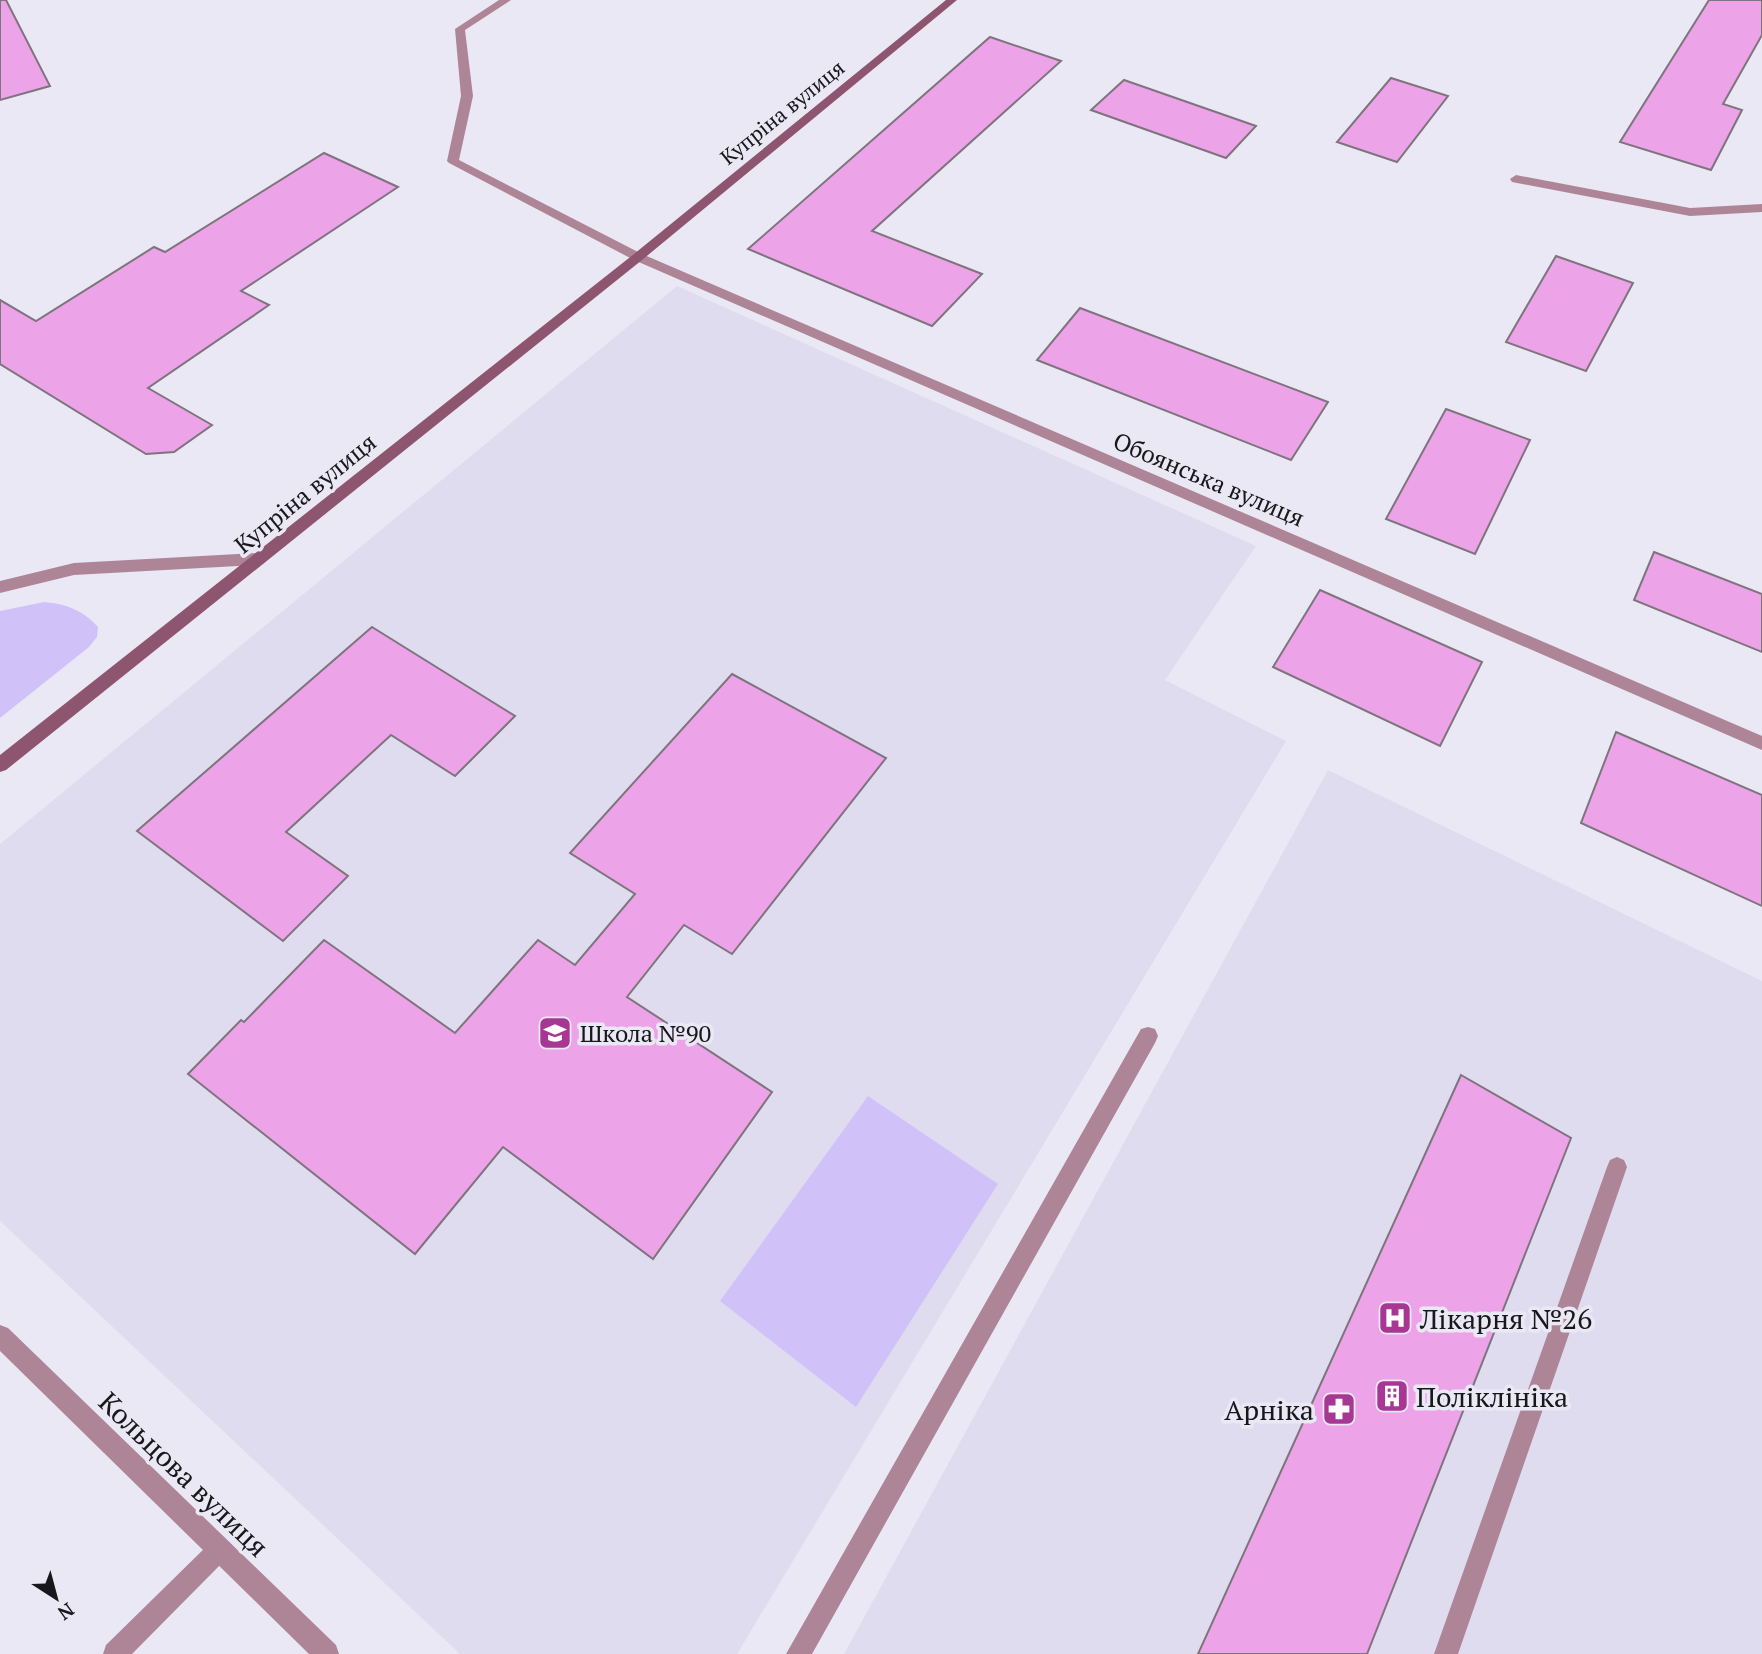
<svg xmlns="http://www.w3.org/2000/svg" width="1762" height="1654" font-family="'PT Serif',serif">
	<rect width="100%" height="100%" fill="#ebe8f5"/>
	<!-- built -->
	<path fill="#e0dcf0" d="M 677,286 L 1256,546 L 1165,680 L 1286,741 L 737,1654 L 460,1654 L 0,1221 L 0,844 Z
		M 1328,770 L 1762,981 L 1762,1654 L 844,1654 Z"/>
	<!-- green -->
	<path fill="#d0c2f9" d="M 44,602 C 66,604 83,610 98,627 L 97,637 L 89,647 L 0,718 L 0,611 Z
		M 868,1096 L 998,1184 L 856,1407 L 720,1301 Z"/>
	<!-- building -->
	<path fill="#eda3e8" stroke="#7e747d" stroke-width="2" d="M 0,0 L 6,0 L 50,86 L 0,100 Z
		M 1709,0 L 1762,0 L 1762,35 L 1723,104 L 1742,110 L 1711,170 L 1620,142 Z
		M 990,37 L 1061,61 L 872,231 L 982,274 L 932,326 L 748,249 Z
		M 1391,78 L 1448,96 L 1397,162 L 1337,142 Z
		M 1124,80 L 1256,126 L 1226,158 L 1091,110 Z
		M 324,153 L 398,187 L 241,291 L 269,305 L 148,388 L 212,425 L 174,452 L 146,454 L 0,364 L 0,300 L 36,321 L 154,247 L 165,252 Z
		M 1556,256 L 1633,283 L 1586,371 L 1506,342 Z
		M 1080,308 L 1328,402 L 1291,460 L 1037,360 Z
		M 1446,409 L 1530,440 L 1475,554 L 1386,519 Z
		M 1654,552 L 1762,594 L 1762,652 L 1634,600 Z
		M 1320,590 L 1482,662 L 1440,746 L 1273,667 Z
		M 372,627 L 515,716 L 455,776 L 391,735 L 286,832 L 348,876 L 283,941 L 137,831 Z
		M 732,674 L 886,758 L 732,954 L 684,925 L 627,997 L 772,1092 L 653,1259 L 503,1147 L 415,1254 L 188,1074 L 241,1020 L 244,1022 L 324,940 L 455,1033 L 538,940 L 575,965 L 635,894 L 570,853 Z
		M 1616,732 L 1762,795 L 1762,906 L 1581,823 Z
		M 1461,1075 L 1571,1138 L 1367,1654 L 1198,1654 Z"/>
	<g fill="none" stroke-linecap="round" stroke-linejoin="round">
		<!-- lane -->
		<path fill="#ae8597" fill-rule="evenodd" d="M 1516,175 L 1690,208 L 1762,204 L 1762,212 L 1690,216 L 1512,182 L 1510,179 Z
			M 258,553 L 266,559 L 258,565 L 74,575 L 0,593 L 0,581 L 74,563 Z
			M 1148,1027 L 1155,1029 L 1158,1036 L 1155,1043 L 812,1654 L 786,1654 L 1141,1029 Z
			M 1617,1157 L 1624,1160 L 1627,1167 L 1458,1654 L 1434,1654 L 1607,1167 L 1610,1160 Z
			M 219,1538 L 227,1542 L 231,1550 L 227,1558 L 132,1654 L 103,1654 L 106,1645 L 211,1542 Z"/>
		<!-- street -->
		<path fill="#ae8597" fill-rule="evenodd" d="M 499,0 L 511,0 L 465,30 L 473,96 L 459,160 L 642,254 L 1762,736 L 1762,750 L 634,260 L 449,163 L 447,161 L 461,96 L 455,29 Z
			M 0,1325 L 8,1328 L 336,1645 L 339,1654 L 309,1654 L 0,1351 Z"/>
		<!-- secondary -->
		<path fill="#8e5570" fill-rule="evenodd" d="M 946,0 L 957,0 L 642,260 L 6,770 L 0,772 L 0,755 L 634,254 Z"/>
	</g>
	<!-- icons -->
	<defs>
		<symbol id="school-square" viewBox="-11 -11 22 22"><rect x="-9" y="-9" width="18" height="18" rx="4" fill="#a83793" stroke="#ebe8f5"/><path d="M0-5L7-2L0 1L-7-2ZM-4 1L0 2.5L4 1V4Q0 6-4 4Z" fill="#fff"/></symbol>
		<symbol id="hospital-square" viewBox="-11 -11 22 22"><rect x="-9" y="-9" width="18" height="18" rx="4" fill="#a83793" stroke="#ebe8f5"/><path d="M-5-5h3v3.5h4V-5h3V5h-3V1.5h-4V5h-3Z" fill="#fff"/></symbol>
		<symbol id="building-square" viewBox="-11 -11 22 22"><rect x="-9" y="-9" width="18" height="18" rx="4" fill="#a83793" stroke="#ebe8f5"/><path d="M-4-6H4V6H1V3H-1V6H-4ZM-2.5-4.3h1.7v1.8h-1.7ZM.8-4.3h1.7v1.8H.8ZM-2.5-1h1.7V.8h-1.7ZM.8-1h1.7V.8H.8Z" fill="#fff"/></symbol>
		<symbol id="pharmacy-square" viewBox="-11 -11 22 22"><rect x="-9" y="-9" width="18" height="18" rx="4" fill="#a83793" stroke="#ebe8f5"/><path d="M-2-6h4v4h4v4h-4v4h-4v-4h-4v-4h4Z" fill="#fff"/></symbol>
	</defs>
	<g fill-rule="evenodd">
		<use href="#school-square" x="536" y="1014" width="38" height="38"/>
		<use href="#hospital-square" x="1376" y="1299" width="38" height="38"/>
		<use href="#building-square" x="1373" y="1377" width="38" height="38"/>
		<use href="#pharmacy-square" x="1320" y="1390" width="38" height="38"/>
	</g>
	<g text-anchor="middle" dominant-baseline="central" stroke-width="7" stroke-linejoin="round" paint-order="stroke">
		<!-- far-street labels -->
		<g font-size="21" fill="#18171c" stroke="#ebe8f5">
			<text transform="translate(782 112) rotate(-39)">Купріна вулиця</text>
		</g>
		<!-- street labels -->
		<g font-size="24" fill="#18171c" stroke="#ebe8f5">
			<text transform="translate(1209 479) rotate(23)">Обоянська вулиця</text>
			<text transform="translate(305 493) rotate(-39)">Купріна вулиця</text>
		</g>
		<!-- poi labels -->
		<g font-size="24" fill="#18171c" stroke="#ebe8f5" text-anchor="start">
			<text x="580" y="1033">Школа №90</text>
		</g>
		<!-- near-poi labels -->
		<g font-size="28" fill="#18171c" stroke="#ebe8f5" text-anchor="start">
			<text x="1420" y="1318">Лікарня №26</text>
			<text x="1416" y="1396">Поліклініка</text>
			<text x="1314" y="1409" text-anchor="end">Арніка</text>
		</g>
		<!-- near-street labels -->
		<g font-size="28" fill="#18171c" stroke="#ebe8f5">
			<text transform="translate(184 1474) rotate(44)">Кольцова вулиця</text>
		</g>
	</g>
	<!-- north arrow -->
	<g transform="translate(56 1598) rotate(144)" stroke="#ebe8f5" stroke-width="5" paint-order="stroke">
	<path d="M0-5L12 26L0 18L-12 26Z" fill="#18171c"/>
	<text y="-10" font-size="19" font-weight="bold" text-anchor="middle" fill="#18171c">N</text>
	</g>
</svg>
